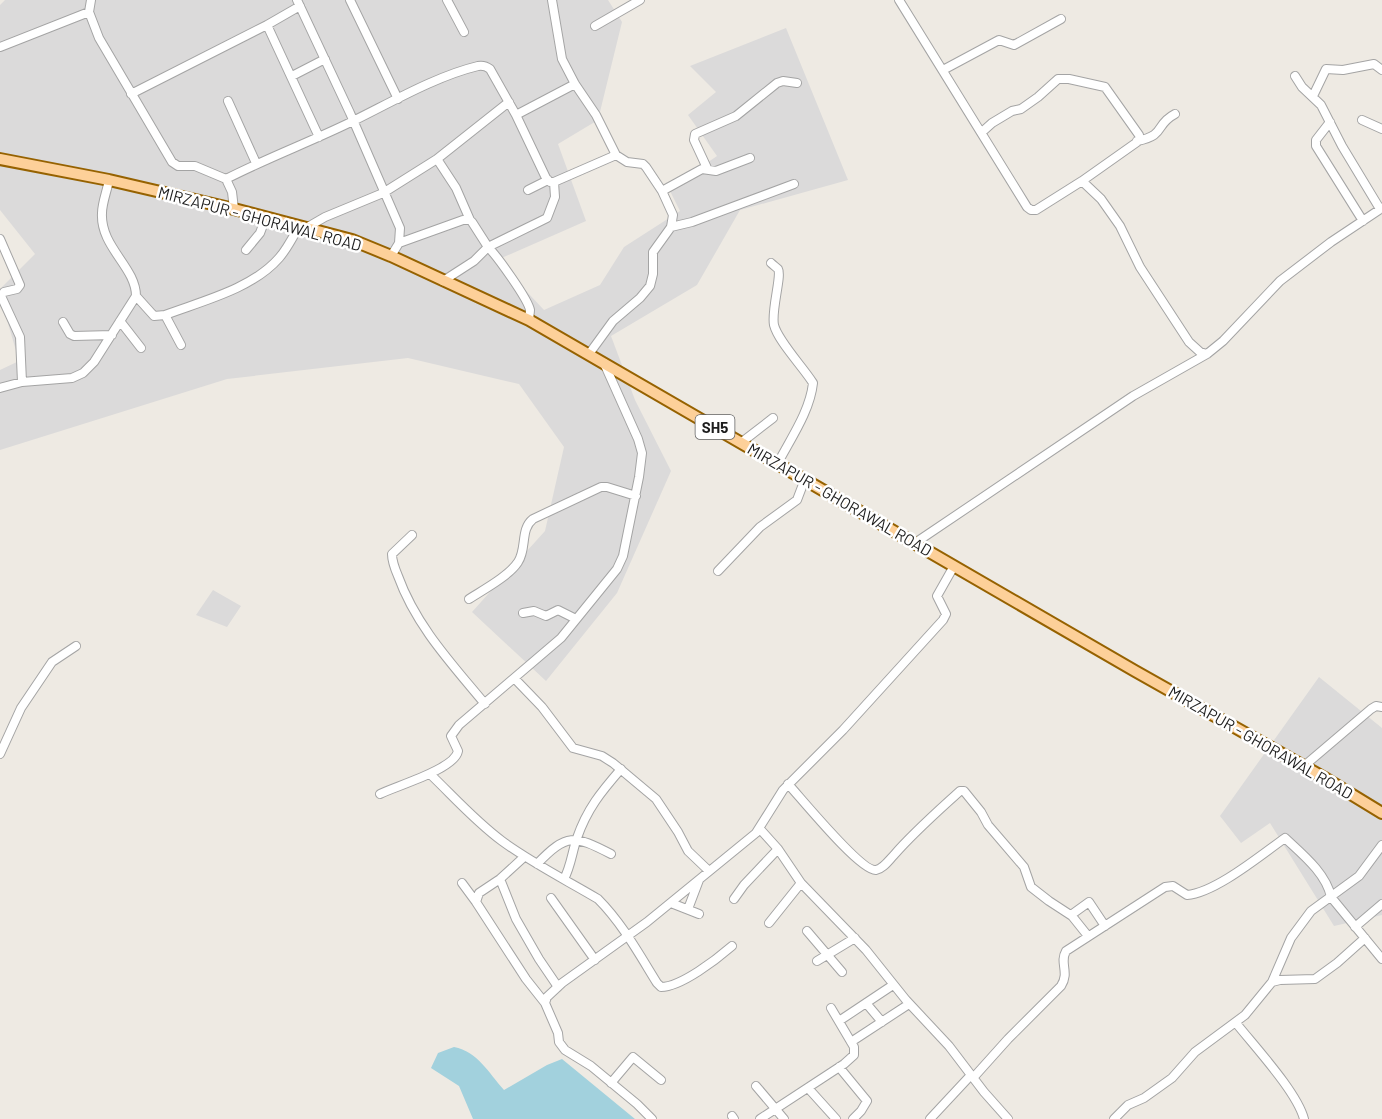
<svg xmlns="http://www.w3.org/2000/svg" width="1382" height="1119" font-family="Barlow,sans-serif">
	<rect width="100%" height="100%" fill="#eeeae3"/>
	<!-- residential -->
	<path fill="#dbdada" d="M 5,0 L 608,0 L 622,22 L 598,120 L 558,144 L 586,221 L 497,260 L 544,310 L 600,285 L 624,247 L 680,211 L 669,189 L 717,156 L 688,115 L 716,92 L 690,66 L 786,28 L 848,180 L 740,210 L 697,285 L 611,336 L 635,400 L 671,471 L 617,593 L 546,681 L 472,612 L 545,531 L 564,447 L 519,384 L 408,358 L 227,379 L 0,450 L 0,370 L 19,361 L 0,296 L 0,289 L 35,254 L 0,210 L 0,5 Z
		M 213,590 L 241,606 L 227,627 L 196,615 Z
		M 1319,677 L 1382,728 L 1382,915 L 1334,926 L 1270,823 L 1241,843 L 1220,816 Z"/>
	<!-- water -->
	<path fill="#a2d1dd" d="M 454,1047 C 478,1052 488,1072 504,1090 L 547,1065 L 562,1059 L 635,1119 L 473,1119 L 459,1086 L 431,1068 L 438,1053 Z"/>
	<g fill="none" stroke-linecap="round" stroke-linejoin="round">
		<defs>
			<path id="minor" d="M 91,0 L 89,12 L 99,38 L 172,162 L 178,166 L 195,166 L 226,179 L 232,192 L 234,209
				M 297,0 L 350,113 L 400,228 L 399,243 L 391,256
				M 350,0 L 398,99
				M 447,0 L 464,32
				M 552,0 L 562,59 L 575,84 L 596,115 L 616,155 L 627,162 L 643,164 L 646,167 L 662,191 L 673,215 L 671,227 L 653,252 L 653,274 L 650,286 L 640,298 L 613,321 L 589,354
				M 899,0 L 1027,207 L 1031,210 L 1036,210 L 1082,181 L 1101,199 L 1120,226 L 1140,267 L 1189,342 L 1200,352 L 1207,354
				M 267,25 L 319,137
				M 595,26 L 640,0
				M 0,47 L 89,12
				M 943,70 L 999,40 L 1014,45 L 1061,19
				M 292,76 L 325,59
				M 1295,76 L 1302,87 L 1321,105 L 1342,146 L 1380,209
				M 131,94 L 267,25 L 300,6
				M 1313,96 L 1326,69 L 1343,70 L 1374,64 L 1382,70
				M 228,101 L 256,163
				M 516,115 L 575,84
				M 1362,120 L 1382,129
				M 1330,122 L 1316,140 L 1316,146 L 1363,221
				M 982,132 L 992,123 L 1012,111 L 1021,109 L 1038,97 L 1058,79 L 1069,79 L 1105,87 L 1139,135 L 1140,140 L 1082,181
				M 1137,141 C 1167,135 1154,125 1175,114
				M 437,159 L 456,188 L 470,220
				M 707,168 L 694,140 L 695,134 L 736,116 L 777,83 L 783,81 L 797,83
				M 226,179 C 267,158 310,142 351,122 C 390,103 436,76 478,66 C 483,65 486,66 490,69 L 516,115 L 546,178 L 550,182 L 554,182 L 616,155
				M 528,190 L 548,180
				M 662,191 L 702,169 L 716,171 L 750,158
				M 671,227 L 692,222 L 794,184
				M 306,228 L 325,217 L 383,193 L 437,159 L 509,102
				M 0,239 L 20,285 L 17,289 L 4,292 L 1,296 L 20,337 L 22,382
				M 399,243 L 463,220 L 470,220 L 472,222 L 488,247 L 474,261 L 443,281
				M 246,250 L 260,233 L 266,217
				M 771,263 C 772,264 777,268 778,269 C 782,276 771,310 774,325 C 778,341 803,367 813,383 C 810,411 791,438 778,463
				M 136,296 L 154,316 L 165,315 C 202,301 252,289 279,258 C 287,249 293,237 299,226
				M 165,315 L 181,345
				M 529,320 C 529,319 530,311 530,310 C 528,299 497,256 488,247 L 547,218 L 555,197 L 554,182
				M 120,321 L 141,348
				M 63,322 L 70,334 L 74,336 L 112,335
				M 0,388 L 22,382 L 72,378 L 83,373 L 94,362 L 136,296 C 136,267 100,247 102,213 C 102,203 107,191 109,180
				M 742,442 L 773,418
				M 412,535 L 392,554 C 392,562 395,569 398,576 C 416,626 452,664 485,704
				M 915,543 L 1133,396 L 1207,354 L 1223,341 L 1280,281 L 1331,242 L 1382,208
				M 718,571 L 760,527 L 797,500 L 805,479
				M 469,599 C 483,590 509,576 518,562 C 527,549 520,529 533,519 L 601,487 L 607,487 L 636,496
				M 523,613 L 534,611 L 546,616 L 558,610 L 576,619
				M 515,679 L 542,707 L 573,748 L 602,756 L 613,763 L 656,799 L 678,832 L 688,851 L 709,871
				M 0,754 L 21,708 L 52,662 L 76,646
				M 1304,766 L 1371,709 L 1376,706 L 1382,707
				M 430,774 C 453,796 475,821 502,841 C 532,863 566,880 598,899 C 622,923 639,954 657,983 L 661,987 C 681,987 717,959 732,946
				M 788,784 C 801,798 861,872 876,870 C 883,869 889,860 894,855 C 914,832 937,812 960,791 L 964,791 L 981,812 L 988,825 L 1024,867 L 1031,887 L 1049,901 L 1072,916 L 1088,936
				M 380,794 C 396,786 455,769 458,751 L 451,736 L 459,725 L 561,638 L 617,569 L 623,556 L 639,477 L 642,453 L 638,439 L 604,363
				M 760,829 L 778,849 L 801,883 L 866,950 L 906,1000 L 949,1046 L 984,1092 L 1008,1119
				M 524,857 L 500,879 L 479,893 L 476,902 L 526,979 L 545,1003
				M 537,864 C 567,833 574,835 611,854
				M 500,879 L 516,919 L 539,959 L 558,987
				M 564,879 C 571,866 572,852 577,838 C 587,809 601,792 621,769
				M 462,883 L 476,902
				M 551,898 L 595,960
				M 734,899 L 744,885 L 778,849
				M 671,903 L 699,914
				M 688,909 L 699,880
				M 1071,915 L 1089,902 L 1105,926
				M 769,923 L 801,883
				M 1355,927 L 1382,904
				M 807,931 L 842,972
				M 817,961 L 855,938
				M 1272,982 L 1291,938 L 1311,911 L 1359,876 L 1382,845
				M 866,1003 L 882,1022
				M 839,1021 L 893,985
				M 1236,1023 C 1255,1047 1297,1092 1304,1119
				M 851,1042 L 909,1004
				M 839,1067 L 867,1101 L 861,1111 L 853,1119
				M 973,1078 L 1008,1039 L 1061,986 C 1070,972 1059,963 1066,951 L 1165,887 L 1173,886 L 1187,895 C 1215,893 1261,855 1285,838 C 1302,854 1326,873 1331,897 L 1382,959
				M 611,1083 L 633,1057 L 661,1080
				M 756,1086 L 784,1119
				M 808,1088 L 836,1119
				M 732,1116 L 734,1119
				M 652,1119 L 637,1104 L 591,1066 L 565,1050 L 559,1042 L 558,1033 L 545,1003 L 547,997 L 562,983 L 647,922 L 756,833 L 783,790 L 843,730 L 943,620 L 946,614 L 937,596 L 954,566
				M 760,1119 L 844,1064 L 854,1055 L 854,1047 L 831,1008
				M 930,1119 L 971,1075
				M 1114,1119 L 1128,1105 L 1144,1098 L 1172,1078 L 1195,1052 L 1245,1015 L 1272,982 L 1280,980 L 1315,979 L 1337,963 L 1365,938"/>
			<path id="major" d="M 0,159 L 109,180 L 234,209 L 352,240 L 391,256 L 529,320 L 1135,671 L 1323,777 L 1382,813"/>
		</defs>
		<!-- minor casing -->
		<use href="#minor" stroke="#a4a4a4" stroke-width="10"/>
		<!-- major casing -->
		<use href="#major" stroke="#966200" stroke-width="14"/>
		<!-- minor -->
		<use href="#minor" stroke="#fff" stroke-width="8"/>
		<!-- major -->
		<use href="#major" stroke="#fdd099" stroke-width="10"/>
	</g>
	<g text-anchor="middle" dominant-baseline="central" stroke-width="5" stroke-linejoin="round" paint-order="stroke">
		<!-- shield labels -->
		<rect fill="#fff" stroke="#616161" stroke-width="1.5" x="695.5" y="415" width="39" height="24" rx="4.5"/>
		<g font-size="15" font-weight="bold" fill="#1d1d1d">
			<text x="715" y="427">SH5</text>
		</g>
		<!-- street labels -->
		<g font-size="16" fill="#1d1d1d" stroke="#fff">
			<text transform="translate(260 218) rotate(15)">MIRZAPUR - GHORAWAL ROAD</text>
			<text transform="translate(840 499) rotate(30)">MIRZAPUR - GHORAWAL ROAD</text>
			<text transform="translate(1261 742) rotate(30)">MIRZAPUR - GHORAWAL ROAD</text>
		</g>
	</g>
</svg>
